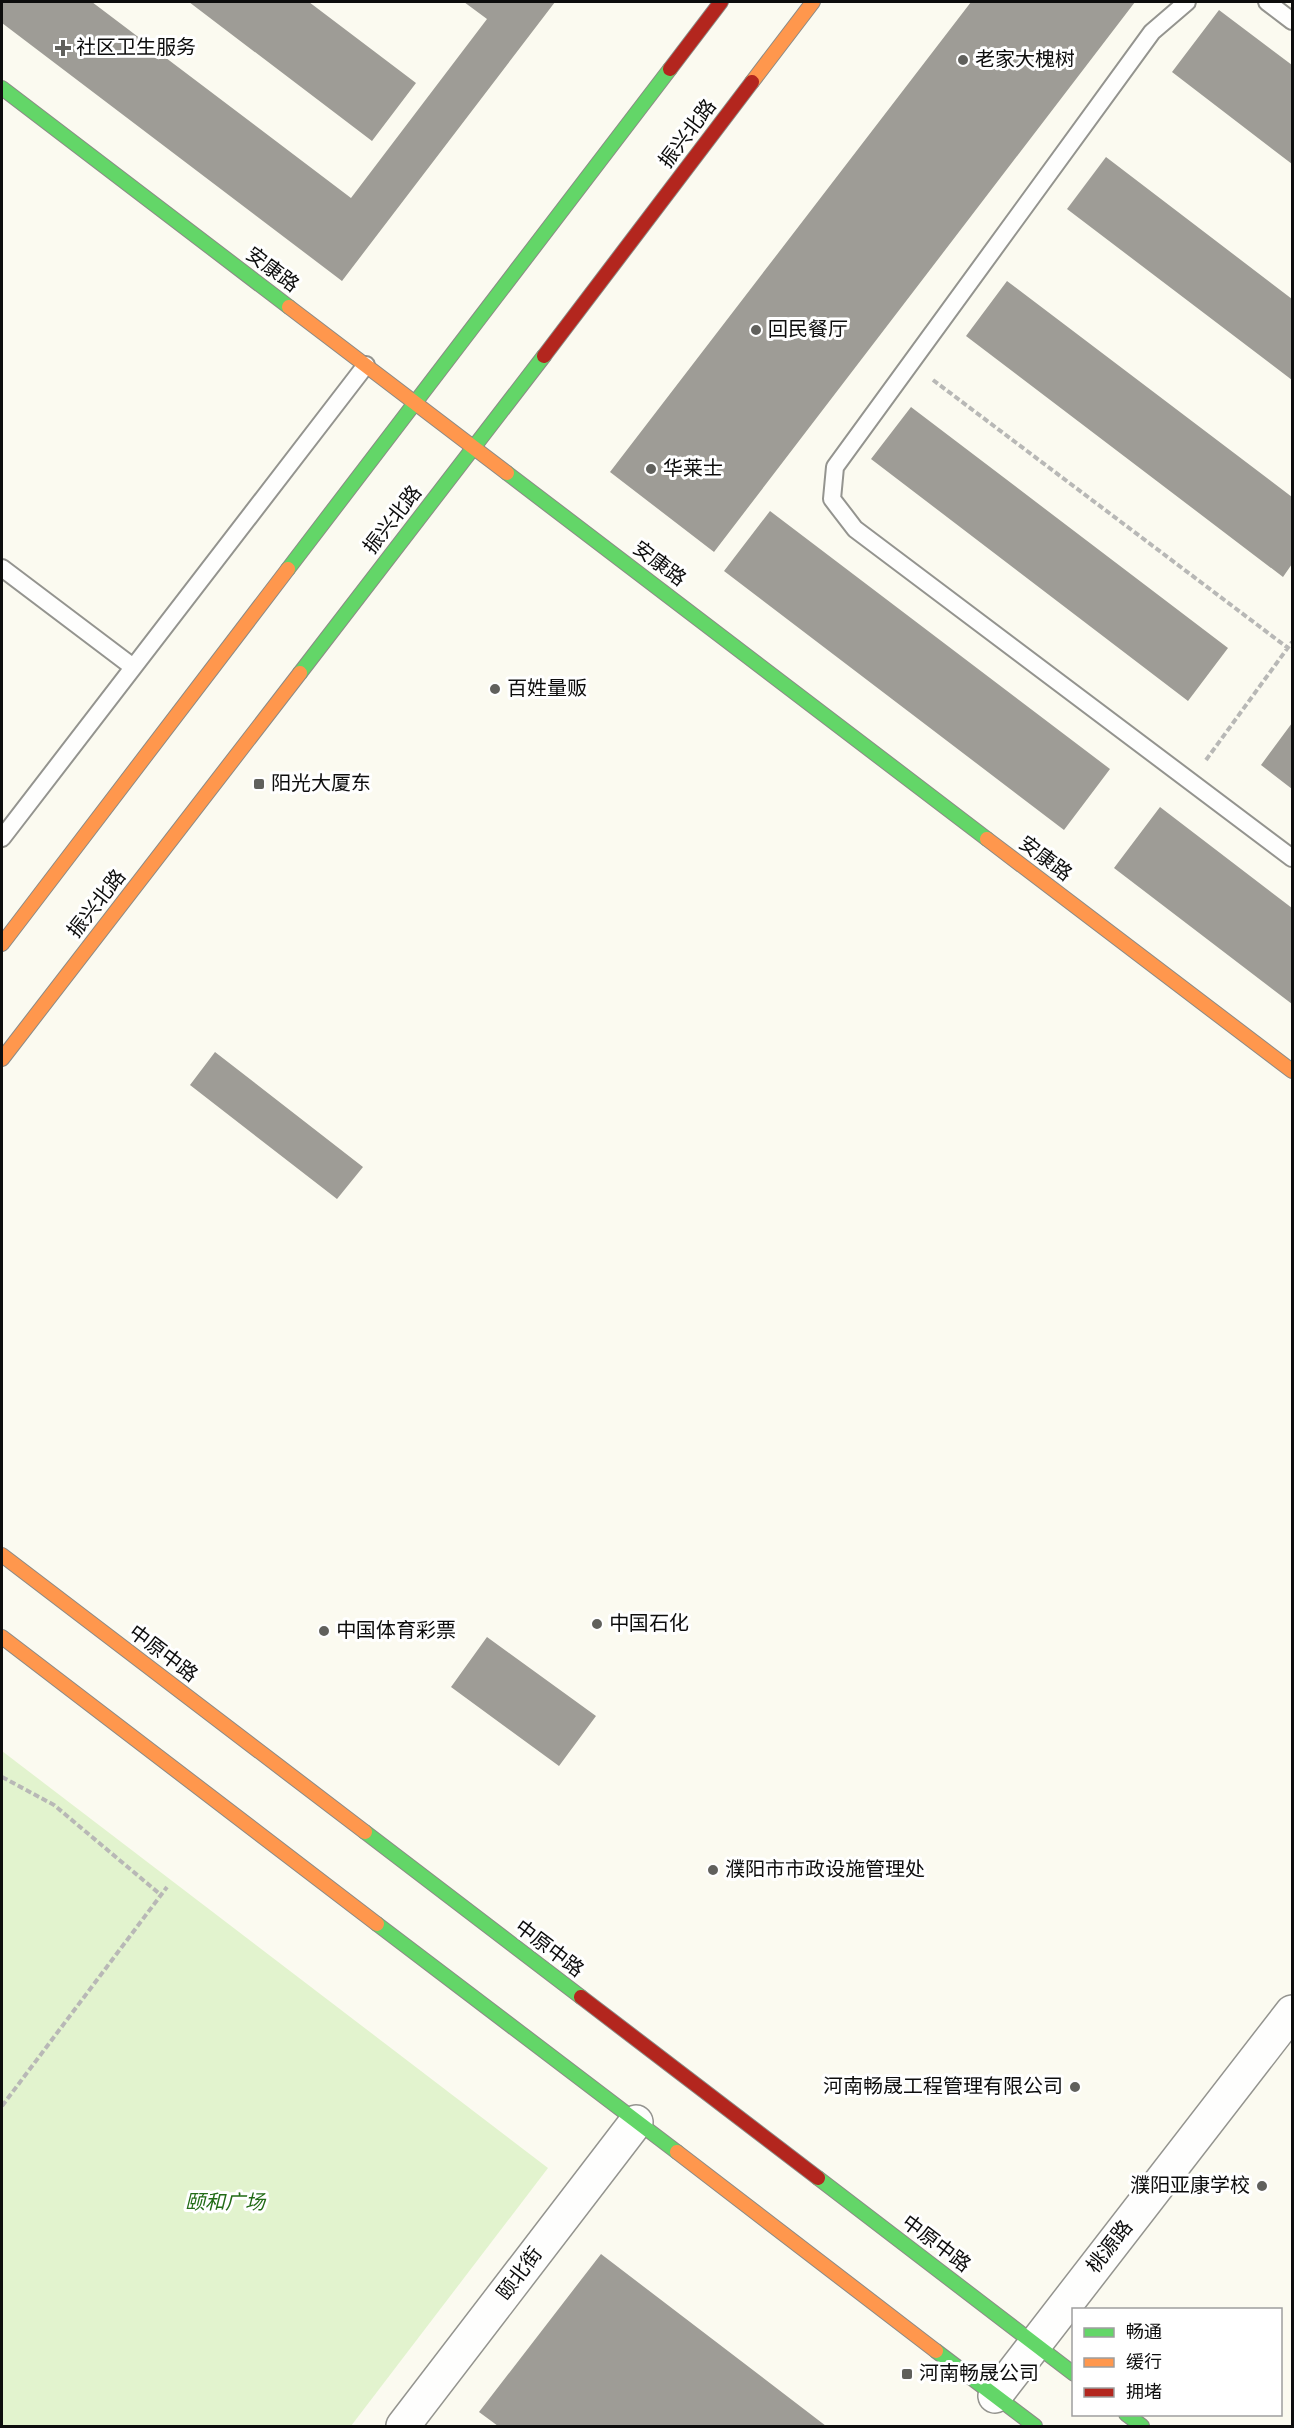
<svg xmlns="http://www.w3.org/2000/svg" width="1294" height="2428" font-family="Spectral,'Noto Sans SC',serif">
	<rect width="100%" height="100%" fill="#fbfaf0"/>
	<!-- green -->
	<path fill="#e2f3ce" d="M 2,1751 L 548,2168 L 351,2426 L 2,2426 Z"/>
	<!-- building -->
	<path fill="#9e9c96" d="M 2,2 L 92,2 L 351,198 L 487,19 L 464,2 L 555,2 L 342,281 L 2,23 Z
		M 189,2 L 309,2 L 416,83 L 372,141 Z
		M 971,2 L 1135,2 L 714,552 L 610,472 Z
		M 1219,10 L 1292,65 L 1292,164 L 1172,72 Z
		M 1106,157 L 1292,299 L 1292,380 L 1067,209 Z
		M 1007,281 L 1292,497 L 1292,564 L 1283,577 L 966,336 Z
		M 911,407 L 1228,648 L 1188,701 L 871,459 Z
		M 770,511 L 1110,769 L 1064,830 L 724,571 Z
		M 1292,723 L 1292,789 L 1261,765 Z
		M 1160,807 L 1292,908 L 1292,1004 L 1114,868 Z
		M 215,1052 L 363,1167 L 337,1199 L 190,1085 Z
		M 487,1637 L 596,1716 L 559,1766 L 451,1687 Z
		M 601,2254 L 826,2426 L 498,2426 L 479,2412 Z"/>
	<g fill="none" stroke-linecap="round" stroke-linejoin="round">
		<defs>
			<path id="lane" d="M 1187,2 L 1152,32 L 835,467 L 832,499 L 855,529 L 1292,858
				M 1267,2 L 1292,21
				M 2,568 L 133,667
				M 2,838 L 366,365"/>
			<path id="street" d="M 995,2396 L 1292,2012
				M 403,2426 L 636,2122"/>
			<path id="fast" d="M 2,88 L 289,307
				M 507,473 L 987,839
				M 288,569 L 670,69
				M 300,673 L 544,356
				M 365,1832 L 581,1997
				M 377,1924 L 677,2152
				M 818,2178 L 1074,2374
				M 936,2351 L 1035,2426
				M 1126,2414 L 1142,2426"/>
			<path id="slow" d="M 752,82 L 813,2
				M 289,307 L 507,473
				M 987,839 L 1292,1071
				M 2,944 L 288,569
				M 2,1059 L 300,673
				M 2,1555 L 365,1832
				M 2,1637 L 377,1924
				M 677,2152 L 936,2351"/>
			<path id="jam" d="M 670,69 L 721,2
				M 544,356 L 752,82
				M 581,1997 L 818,2178"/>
		</defs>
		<!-- lane casing -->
		<use href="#lane" stroke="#94948f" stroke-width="20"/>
		<!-- street casing -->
		<use href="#street" stroke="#94948f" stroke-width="36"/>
		<!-- fast casing -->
		<use href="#fast" stroke="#8b8a86" stroke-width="16"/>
		<!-- slow casing -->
		<use href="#slow" stroke="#8b8a86" stroke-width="16"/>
		<!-- jam casing -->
		<use href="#jam" stroke="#8b8a86" stroke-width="16"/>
		<!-- path -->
		<path stroke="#b8b8b6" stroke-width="4" stroke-dasharray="6 3" stroke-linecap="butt" d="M 933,380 L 1288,648
			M 1206,760 L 1292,642
			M 2,1777 L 54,1805 L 161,1895
			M 2,2106 L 167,1887"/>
		<!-- lane -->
		<use href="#lane" stroke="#fefefd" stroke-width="16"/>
		<!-- street -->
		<use href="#street" stroke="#fefefd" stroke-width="33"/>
		<!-- fast -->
		<use href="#fast" stroke="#63d668" stroke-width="14"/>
		<!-- slow -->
		<use href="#slow" stroke="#ff974d" stroke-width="14"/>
		<!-- jam -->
		<use href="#jam" stroke="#b3261e" stroke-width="14"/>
	</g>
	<!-- markers -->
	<g fill="#60605c" stroke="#fff" stroke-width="2">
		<path d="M60 39h6v6h6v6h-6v6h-6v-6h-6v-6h6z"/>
		<circle cx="963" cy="60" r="6"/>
		<circle cx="756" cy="330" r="6"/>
		<circle cx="651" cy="469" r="6"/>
		<circle cx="495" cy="689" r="6"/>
		<rect x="253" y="778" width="12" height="12" rx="3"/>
		<circle cx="597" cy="1624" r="6"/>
		<circle cx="324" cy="1631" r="6"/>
		<circle cx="713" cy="1870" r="6"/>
		<circle cx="1075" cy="2087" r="6"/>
		<circle cx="1262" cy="2186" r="6"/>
		<rect x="901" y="2368" width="12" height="12" rx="3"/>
	</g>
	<g text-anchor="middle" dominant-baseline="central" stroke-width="6" stroke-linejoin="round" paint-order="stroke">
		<!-- poi labels -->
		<g font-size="20" fill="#0d0d0d" stroke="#fff" text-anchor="start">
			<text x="76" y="48">社区卫生服务</text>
			<text x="975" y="60">老家大槐树</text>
			<text x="768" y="330">回民餐厅</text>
			<text x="663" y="469">华莱士</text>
			<text x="507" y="689">百姓量贩</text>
			<text x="271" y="784">阳光大厦东</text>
			<text x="609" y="1624">中国石化</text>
			<text x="336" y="1631">中国体育彩票</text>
			<text x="725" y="1870">濮阳市市政设施管理处</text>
			<text x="1063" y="2087" text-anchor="end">河南畅晟工程管理有限公司</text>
			<text x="1250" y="2186" text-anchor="end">濮阳亚康学校</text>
			<text x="919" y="2374">河南畅晟公司</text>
		</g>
		<!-- street labels -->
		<g font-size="20" fill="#0d0d0d" stroke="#fff">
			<text transform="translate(688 134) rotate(-53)">振兴北路</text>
			<text transform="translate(272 270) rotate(37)">安康路</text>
			<text transform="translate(393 520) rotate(-52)">振兴北路</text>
			<text transform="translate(659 564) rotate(37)">安康路</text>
			<text transform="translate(1045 859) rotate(37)">安康路</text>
			<text transform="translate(97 904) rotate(-52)">振兴北路</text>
			<text transform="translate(163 1654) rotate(37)">中原中路</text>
			<text transform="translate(549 1949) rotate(37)">中原中路</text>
			<text transform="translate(936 2244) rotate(37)">中原中路</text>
			<text transform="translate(1110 2247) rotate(-52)">桃源路</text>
			<text transform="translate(520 2274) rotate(-53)">颐北街</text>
		</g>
		<!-- park labels -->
		<g font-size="20" font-style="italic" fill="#226b16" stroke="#fff">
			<text x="225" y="2203">颐和广场</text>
		</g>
	</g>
	<!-- border -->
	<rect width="1294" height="2428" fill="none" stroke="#0d0d0d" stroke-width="6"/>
	<!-- legend -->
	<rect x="1072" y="2308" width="210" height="108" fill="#ffffff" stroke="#9e9e9e" stroke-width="1.5"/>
	<rect x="1084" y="2328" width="30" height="9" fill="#63d668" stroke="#9e9e9e" stroke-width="1.5"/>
	<text x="1126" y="2338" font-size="18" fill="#0d0d0d">畅通</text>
	<rect x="1084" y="2358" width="30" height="9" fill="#ff974d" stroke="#9e9e9e" stroke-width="1.5"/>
	<text x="1126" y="2368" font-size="18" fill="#0d0d0d">缓行</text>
	<rect x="1084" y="2388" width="30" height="9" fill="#b3261e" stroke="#9e9e9e" stroke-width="1.5"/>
	<text x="1126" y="2398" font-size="18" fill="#0d0d0d">拥堵</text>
</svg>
